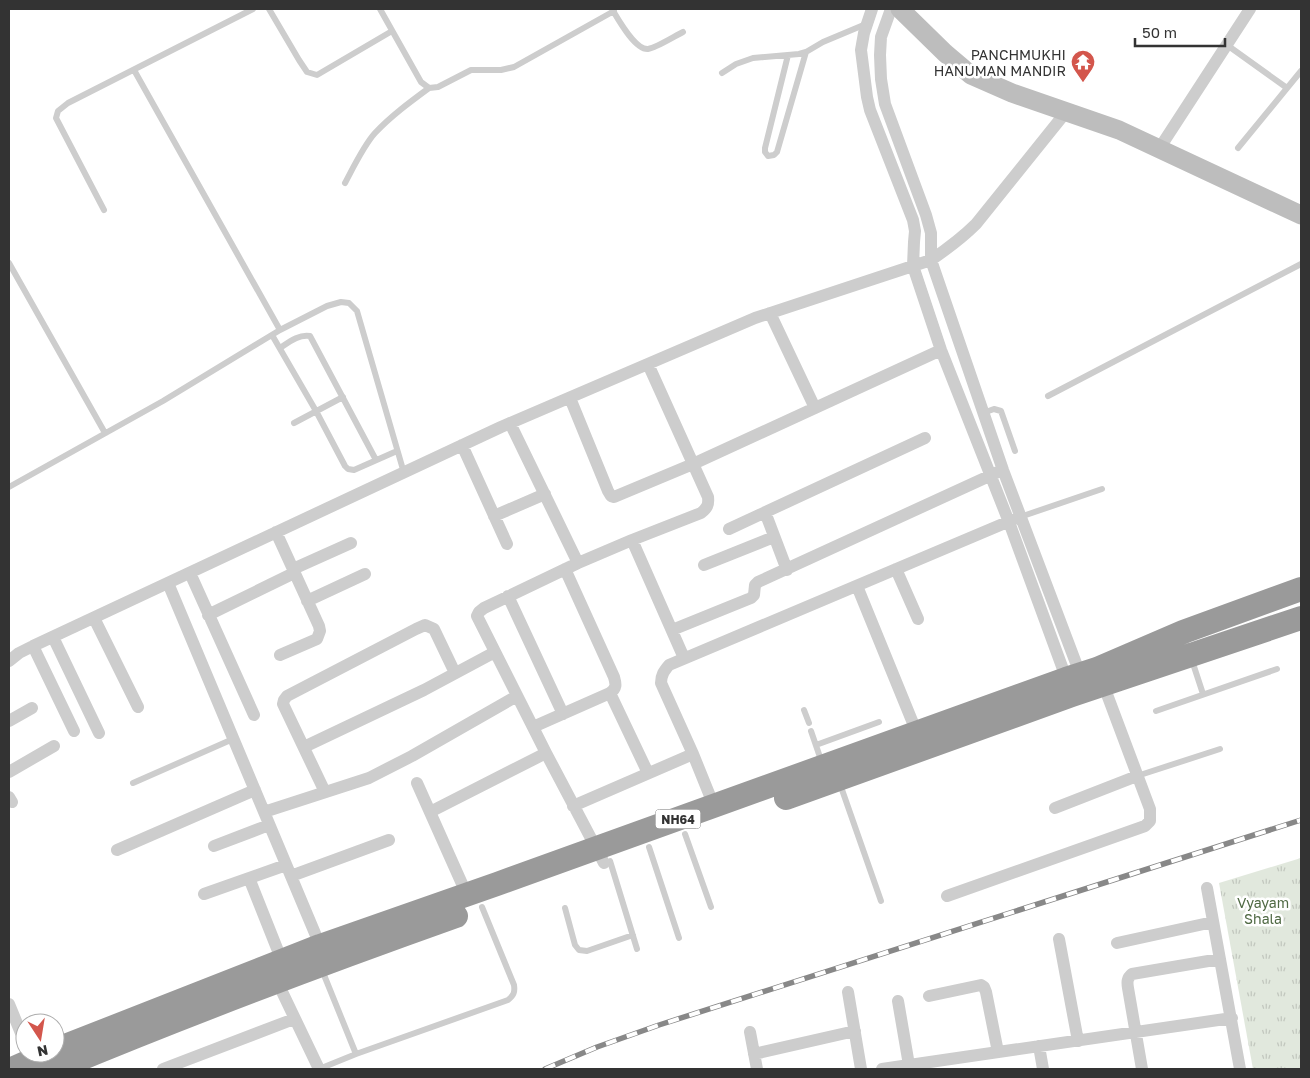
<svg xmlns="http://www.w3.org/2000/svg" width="1310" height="1078" font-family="'Golos Text',sans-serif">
	<defs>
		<pattern id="park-tufts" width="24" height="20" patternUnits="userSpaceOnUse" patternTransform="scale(1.25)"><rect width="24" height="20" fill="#e1e8dd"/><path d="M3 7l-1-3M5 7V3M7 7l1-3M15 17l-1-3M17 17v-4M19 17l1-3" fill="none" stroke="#c2c7be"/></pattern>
	</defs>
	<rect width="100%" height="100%" fill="#fff"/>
	<!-- park -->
	<path fill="url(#park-tufts)" d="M 1301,858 L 1301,1069 L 1253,1069 L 1219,883 Z"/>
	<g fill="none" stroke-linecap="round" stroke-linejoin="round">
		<!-- lane -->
		<path stroke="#cdcdcd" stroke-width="6" d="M 269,9 L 299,60 L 307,72 L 317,75 L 392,31
			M 380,9 L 421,82 L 429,88 L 438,87 L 471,70 L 501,70 L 514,67 L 614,11
			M 612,9 C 618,19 635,50 648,49 C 656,48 675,36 683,32
			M 1227,45 L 1287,88
			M 788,55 L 765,148 L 765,152 L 768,156 L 774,155 L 777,152 L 806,52
			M 134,70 L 280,330
			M 722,73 L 736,64 L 753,58 L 799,54 L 806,52 L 823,42 L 866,24
			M 1238,148 L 1301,71
			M 345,183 C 353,168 364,145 375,133 C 391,116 410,102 429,88
			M 104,210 L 56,118 L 58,111 L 68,103 L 253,9
			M 9,263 L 105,433
			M 272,335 L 316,411 L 345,466 L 348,469 L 354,470 L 397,451
			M 280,348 C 289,342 299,334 310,336 L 376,460
			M 1048,396 L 1301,264
			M 983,413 L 994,409 L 1001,411 L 1015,451
			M 294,423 L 343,397
			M 9,487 L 163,401 L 280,330 L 327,306 L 341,302 L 349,303 L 357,311 L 404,473
			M 1020,517 L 1102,489
			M 1184,636 L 1203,694
			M 804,710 L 809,723
			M 1156,711 L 1277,669
			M 811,731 L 822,763
			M 816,745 L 879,722
			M 1137,776 L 1220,749
			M 133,783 L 233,739
			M 840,784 L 881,901
			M 685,834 L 711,907
			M 649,847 L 679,938
			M 610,861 L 637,949
			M 565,908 L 575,945 L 579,950 L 587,951 L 633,935
			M 322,970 L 356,1054
			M 319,1069 L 356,1054 L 508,1000 C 514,995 515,992 514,985 L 482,907"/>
		<!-- street -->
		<path stroke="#cdcdcd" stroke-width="12" d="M 872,9 L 864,33 L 861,50 L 867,97 L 870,110 L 913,220 L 915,231 L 914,242 L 913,266 L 941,350 L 1009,522 L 1068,683
			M 891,9 L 881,37 L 880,55 L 881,79 L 885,104 L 926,215 L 931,233 L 931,260 L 1003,470 L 1082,679
			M 1159,149 L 1250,9
			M 770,313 L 815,408
			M 570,398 L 608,491 L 611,496 L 614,497 L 693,464 L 941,350
			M 510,423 L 578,563
			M 462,445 L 507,544
			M 765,512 L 787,570
			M 494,516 L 545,494
			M 729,529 L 925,438
			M 276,532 L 319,626 L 320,631 L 317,639 L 280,655
			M 632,540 L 684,658
			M 704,565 L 774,537
			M 293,569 L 351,543
			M 896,569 L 918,619
			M 190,573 L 254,715
			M 168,583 L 322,950
			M 857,586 L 917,733
			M 508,596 L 563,714
			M 307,601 L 365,574
			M 208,615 L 294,573
			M 94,618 L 138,707
			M 672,630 L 751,598 L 754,595 L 755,585 L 758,582 L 998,472
			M 53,637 L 99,733
			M 33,646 L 74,731
			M 9,661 L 19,653 L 33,646 L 501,427 L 755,318 L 931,260 C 947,249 962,238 976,224 L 1066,112
			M 610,693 L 648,773
			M 9,721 L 32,708
			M 533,727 L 610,693 C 617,688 616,684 614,677 L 565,569
			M 304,747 L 424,690 L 495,652
			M 9,772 L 54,746
			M 417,783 L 467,895
			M 325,792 L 283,704 L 284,700 L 287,696 L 416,629 L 425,625 L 434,629 L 455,673
			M 9,797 L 12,802
			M 573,806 L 693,754
			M 714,806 L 693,754 L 661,683 C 661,675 664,671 669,665 L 1017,518
			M 1055,808 L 1137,776
			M 264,812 L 369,778 L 412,756 L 517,696
			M 430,812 L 546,753
			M 214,846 L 269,825
			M 117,850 L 255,790
			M 604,863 L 546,753 L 477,616 L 479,612 L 484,608 L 578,563 L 632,540 L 701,513 C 707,508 709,505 708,497 L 648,364
			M 291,876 L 389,840
			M 249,878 L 282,961
			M 1207,888 L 1240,1069
			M 204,894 L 286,865
			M 947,896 L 1145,826 L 1150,821 L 1150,809 L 1102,681
			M 1059,939 L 1078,1041
			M 1117,943 L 1213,922
			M 275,977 L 319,1069
			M 848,992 L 861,1069
			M 929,996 L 981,985 L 984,987 L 986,992 L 998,1052
			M 898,1001 L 909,1065
			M 9,1004 L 25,1043
			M 750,1032 L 757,1069
			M 1039,1046 L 1043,1069
			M 754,1054 L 855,1031
			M 163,1069 L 294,1019
			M 882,1069 L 1232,1018
			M 1142,1069 L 1128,988 C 1127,982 1127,978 1132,974 L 1220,959"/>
		<!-- secondary -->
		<path stroke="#bdbdbd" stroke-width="19" d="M 900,9 L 945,53 L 971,75 L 1012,93 L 1119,130 L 1301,215"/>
		<!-- highway -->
		<path stroke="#9a9a9a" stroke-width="24" d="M 786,798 L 1072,695 L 1301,618
			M 55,1050 L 320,946 L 497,884 L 1066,679 L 1097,669 L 1183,632 L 1301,589
			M 12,1069 L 48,1053
			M 56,1069 C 188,1014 321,964 456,916"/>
		<defs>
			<path id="rail" d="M 545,1069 L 597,1047 L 659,1025 L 1301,820"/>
		</defs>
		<!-- rail casing -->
		<use href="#rail" stroke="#888" stroke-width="5.5"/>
		<!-- rail -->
		<use href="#rail" stroke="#fff" stroke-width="4" stroke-dasharray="11" stroke-linecap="butt"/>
	</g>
	<!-- icons -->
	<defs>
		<symbol id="temple-pin" viewBox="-11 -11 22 30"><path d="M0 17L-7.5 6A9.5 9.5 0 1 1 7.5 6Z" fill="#d3564c" stroke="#fff"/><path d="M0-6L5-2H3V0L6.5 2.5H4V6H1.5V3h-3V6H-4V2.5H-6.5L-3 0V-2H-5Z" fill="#fff"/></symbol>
	</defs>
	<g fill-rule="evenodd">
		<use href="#temple-pin" x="1069" y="48" width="28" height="38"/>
	</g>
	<g text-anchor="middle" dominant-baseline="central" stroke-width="5" stroke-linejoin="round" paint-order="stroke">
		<!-- shield labels -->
		<rect fill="#fff" stroke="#707070" stroke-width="1" x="655.5" y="809.5" width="45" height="19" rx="4"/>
		<g font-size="12" font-weight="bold" fill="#333">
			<text x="678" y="819">NH64</text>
		</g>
		<!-- poi labels -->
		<g font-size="14" fill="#333" stroke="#fff" text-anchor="end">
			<text x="1066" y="54">PANCHMUKHI<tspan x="1066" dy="16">HANUMAN MANDIR</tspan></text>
		</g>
		<!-- park labels -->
		<g font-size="14" fill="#506a44" stroke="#fff">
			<text x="1263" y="902">Vyayam<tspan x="1263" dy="16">Shala</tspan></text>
		</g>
	</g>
	<!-- border -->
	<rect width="1310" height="1078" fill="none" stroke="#333333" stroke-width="20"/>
	<!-- north arrow -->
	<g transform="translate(40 1038) rotate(168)"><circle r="24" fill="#ffffff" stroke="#adadad"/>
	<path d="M0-4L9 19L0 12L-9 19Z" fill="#d3564c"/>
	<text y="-8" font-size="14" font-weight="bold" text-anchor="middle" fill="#333333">N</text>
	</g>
	<!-- scale -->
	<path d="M1135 38v8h90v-8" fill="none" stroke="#333333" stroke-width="2.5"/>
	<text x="1142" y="38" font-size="15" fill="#333333" stroke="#ffffff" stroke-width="4" paint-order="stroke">50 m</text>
</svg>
